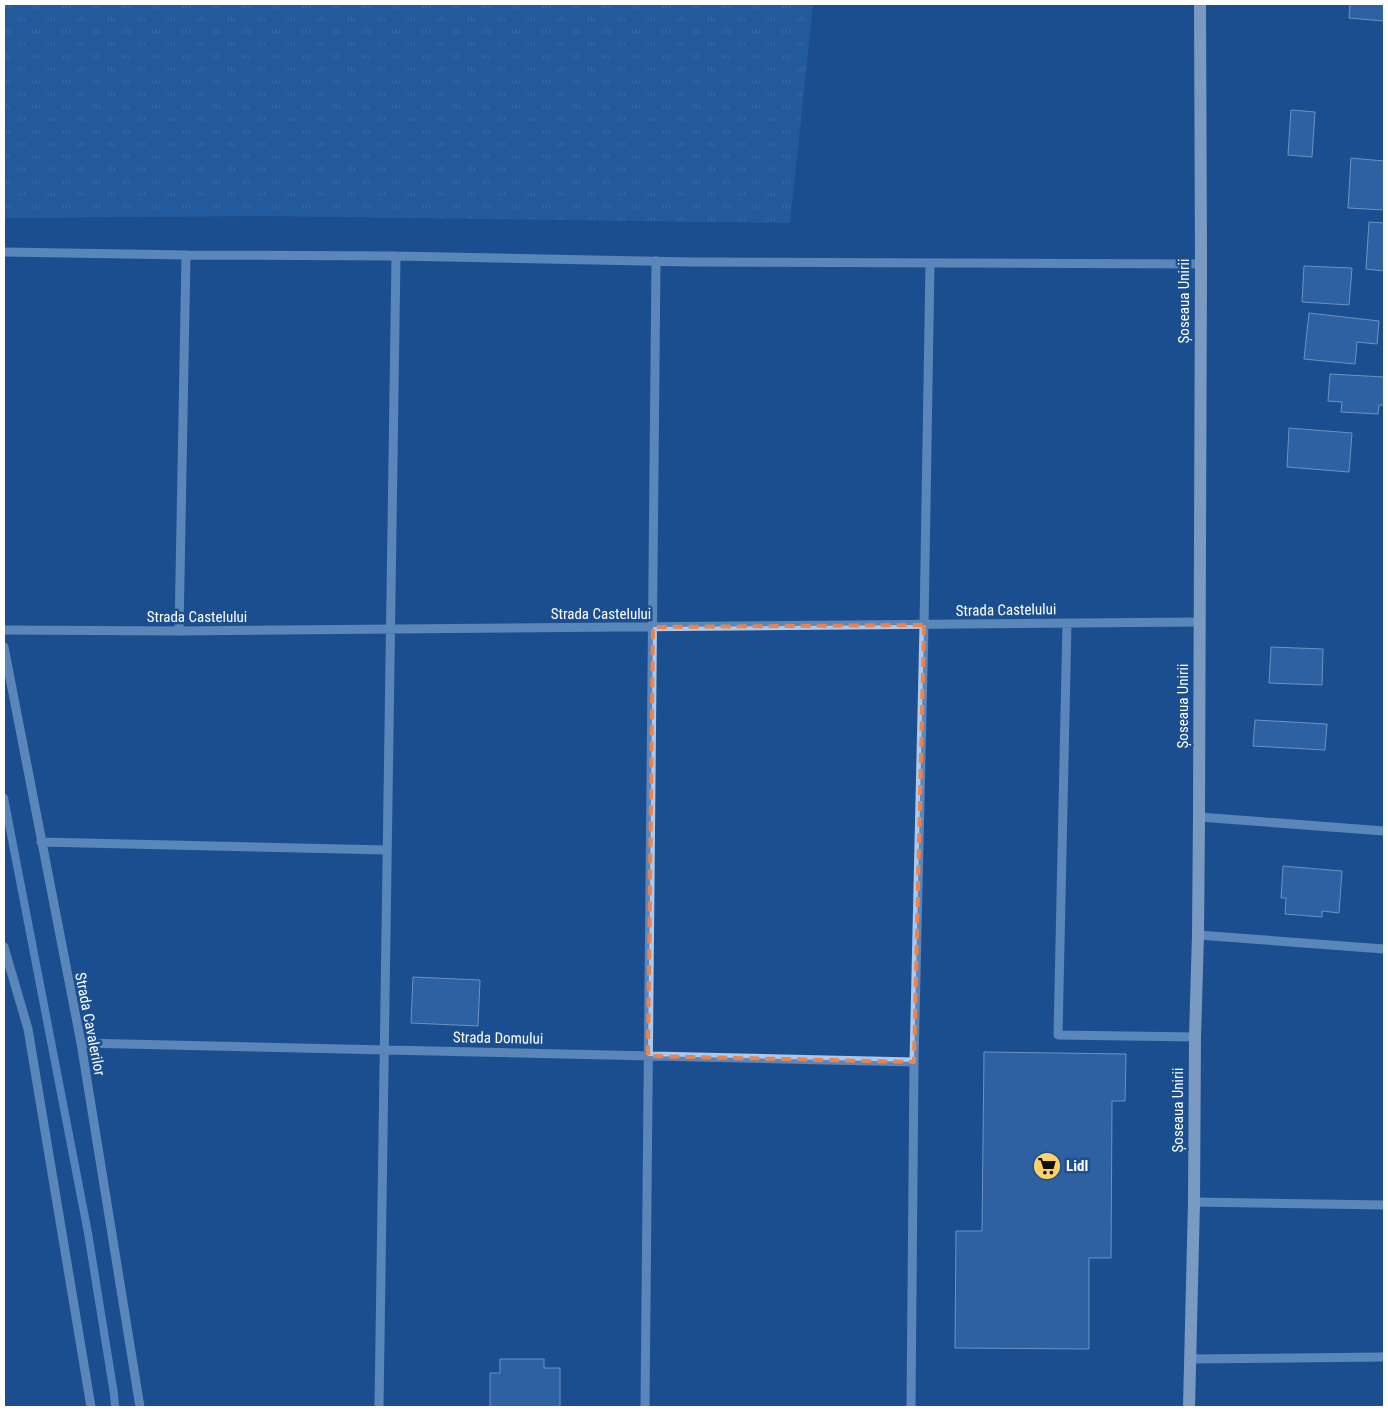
<svg xmlns="http://www.w3.org/2000/svg" width="1388" height="1411" font-family="'Roboto Condensed',sans-serif">
	<defs>
		<pattern id="grass-tufts" width="24" height="20" patternUnits="userSpaceOnUse" patternTransform="scale(1.25)"><rect width="24" height="20" fill="#2e69ad"/><path d="M3 7l-1-3M5 7V3M7 7l1-3M15 17l-1-3M17 17v-4M19 17l1-3" fill="none" stroke="#4d80b9"/></pattern>
	</defs>
	<rect width="100%" height="100%" fill="#1b4f8f"/>
	<!-- grass -->
	<path fill="url(#grass-tufts)" d="M 4,4 L 813,4 L 790,223 L 267,216 L 4,218 Z"/>
	<g fill="none" stroke-linecap="round" stroke-linejoin="round">
		<!-- stream -->
		<path stroke="#9cc4f0" stroke-width="8" d="M 4,798 L 88,1233 L 114,1394 L 115,1407"/>
	</g>
	<!-- building -->
	<path fill="#4478b7" stroke="#cfe3fa" d="M 1350,4 L 1384,4 L 1384,21 L 1349,18 Z
		M 1291,110 L 1315,112 L 1312,157 L 1288,155 Z
		M 1351,158 L 1384,161 L 1384,210 L 1348,208 Z
		M 1369,222 L 1384,223 L 1384,271 L 1366,269 Z
		M 1304,266 L 1352,268 L 1349,305 L 1302,302 Z
		M 1309,313 L 1379,321 L 1377,344 L 1357,342 L 1355,364 L 1304,359 Z
		M 1330,374 L 1384,377 L 1384,405 L 1379,405 L 1378,414 L 1341,412 L 1342,402 L 1328,401 Z
		M 1289,428 L 1352,433 L 1349,472 L 1287,467 Z
		M 1271,647 L 1323,649 L 1322,685 L 1269,683 Z
		M 1255,720 L 1327,724 L 1325,750 L 1253,746 Z
		M 1283,866 L 1342,871 L 1339,913 L 1322,911 L 1322,917 L 1285,914 L 1286,898 L 1281,898 Z
		M 413,977 L 480,980 L 478,1026 L 411,1023 Z
		M 984,1052 L 1126,1054 L 1125,1101 L 1112,1101 L 1111,1258 L 1089,1258 L 1089,1349 L 955,1348 L 956,1231 L 982,1231 Z
		M 500,1359 L 544,1359 L 544,1368 L 560,1368 L 560,1407 L 490,1407 L 490,1373 L 500,1373 Z"/>
	<g fill="none" stroke-linecap="round" stroke-linejoin="round">
		<!-- minor -->
		<path stroke="#a9c9ee" stroke-width="9" d="M 4,252 L 186,255 L 396,256 L 691,262 L 1201,264
			M 1067,623 L 1058,1035 L 1195,1037
			M 4,630 L 179,631 L 1199,622
			M 179,631 L 186,255
			M 4,647 L 81,1043 L 140,1407
			M 1199,817 L 1384,831
			M 41,842 L 387,850
			M 1198,935 L 1384,949
			M 4,947 L 28,1029 L 91,1407
			M 81,1043 L 914,1062
			M 1194,1202 L 1384,1205
			M 1190,1359 L 1384,1357
			M 379,1407 L 396,256
			M 645,1407 L 656,261
			M 911,1407 L 914,1062 L 924,625 L 930,263"/>
		<!-- major -->
		<path stroke="#f0f6ff" stroke-width="12" d="M 1189,1407 L 1194,1202 L 1195,1037 L 1198,935 L 1199,817 L 1201,264 L 1200,4"/>
	</g>
	<!-- marked area -->
	<path d="M0 0H1388V1411H0ZM 924,625 L 914,1062 L 648,1056 L 653,627 Z" fill="#1b4f8f" fill-opacity=".55" fill-rule="evenodd"/>
	<path fill="none" stroke="#ee8249" stroke-width="4" stroke-dasharray="10 6" stroke-linejoin="round" d="M 924,625 L 914,1062 L 648,1056 L 653,627 Z"/>
	<!-- icons -->
	<defs>
		<symbol id="supermarket-disc" viewBox="-11 -11 22 22"><circle r="9.5" fill="#ffd166" stroke="#1b4f8f"/><path d="M-6-5.5h2.5l.6 2H6L4.5 2H-2.5L-4.4-4H-6ZM-1.5 3.2a1.3 1.3 0 1 0 .1 0ZM3 3.2a1.3 1.3 0 1 0 .1 0Z" fill="#111"/></symbol>
	</defs>
	<g fill-rule="evenodd">
		<use href="#supermarket-disc" x="1031" y="1150" width="32" height="32"/>
	</g>
	<g text-anchor="middle" dominant-baseline="central" stroke-width="5" stroke-linejoin="round" paint-order="stroke">
		<!-- street labels -->
		<g font-size="15" fill="#fff" stroke="#1b4f8f">
			<text transform="translate(1184 301) rotate(-90)">Șoseaua Unirii</text>
			<text transform="translate(1006 610) rotate(-1)">Strada Castelului</text>
			<text x="601" y="614">Strada Castelului</text>
			<text x="197" y="617">Strada Castelului</text>
			<text transform="translate(1183 706) rotate(-90)">Șoseaua Unirii</text>
			<text transform="translate(90 1024) rotate(79)">Strada Cavalerilor</text>
			<text transform="translate(498 1038) rotate(1)">Strada Domului</text>
			<text transform="translate(1178 1110) rotate(-90)">Șoseaua Unirii</text>
		</g>
		<!-- poi labels -->
		<g font-size="15" font-weight="bold" fill="#fff" stroke="#1b4f8f" text-anchor="start">
			<text x="1066" y="1166">Lidl</text>
		</g>
	</g>
	<!-- border -->
	<rect width="1388" height="1411" fill="none" stroke="#ffffff" stroke-width="10"/>
</svg>
